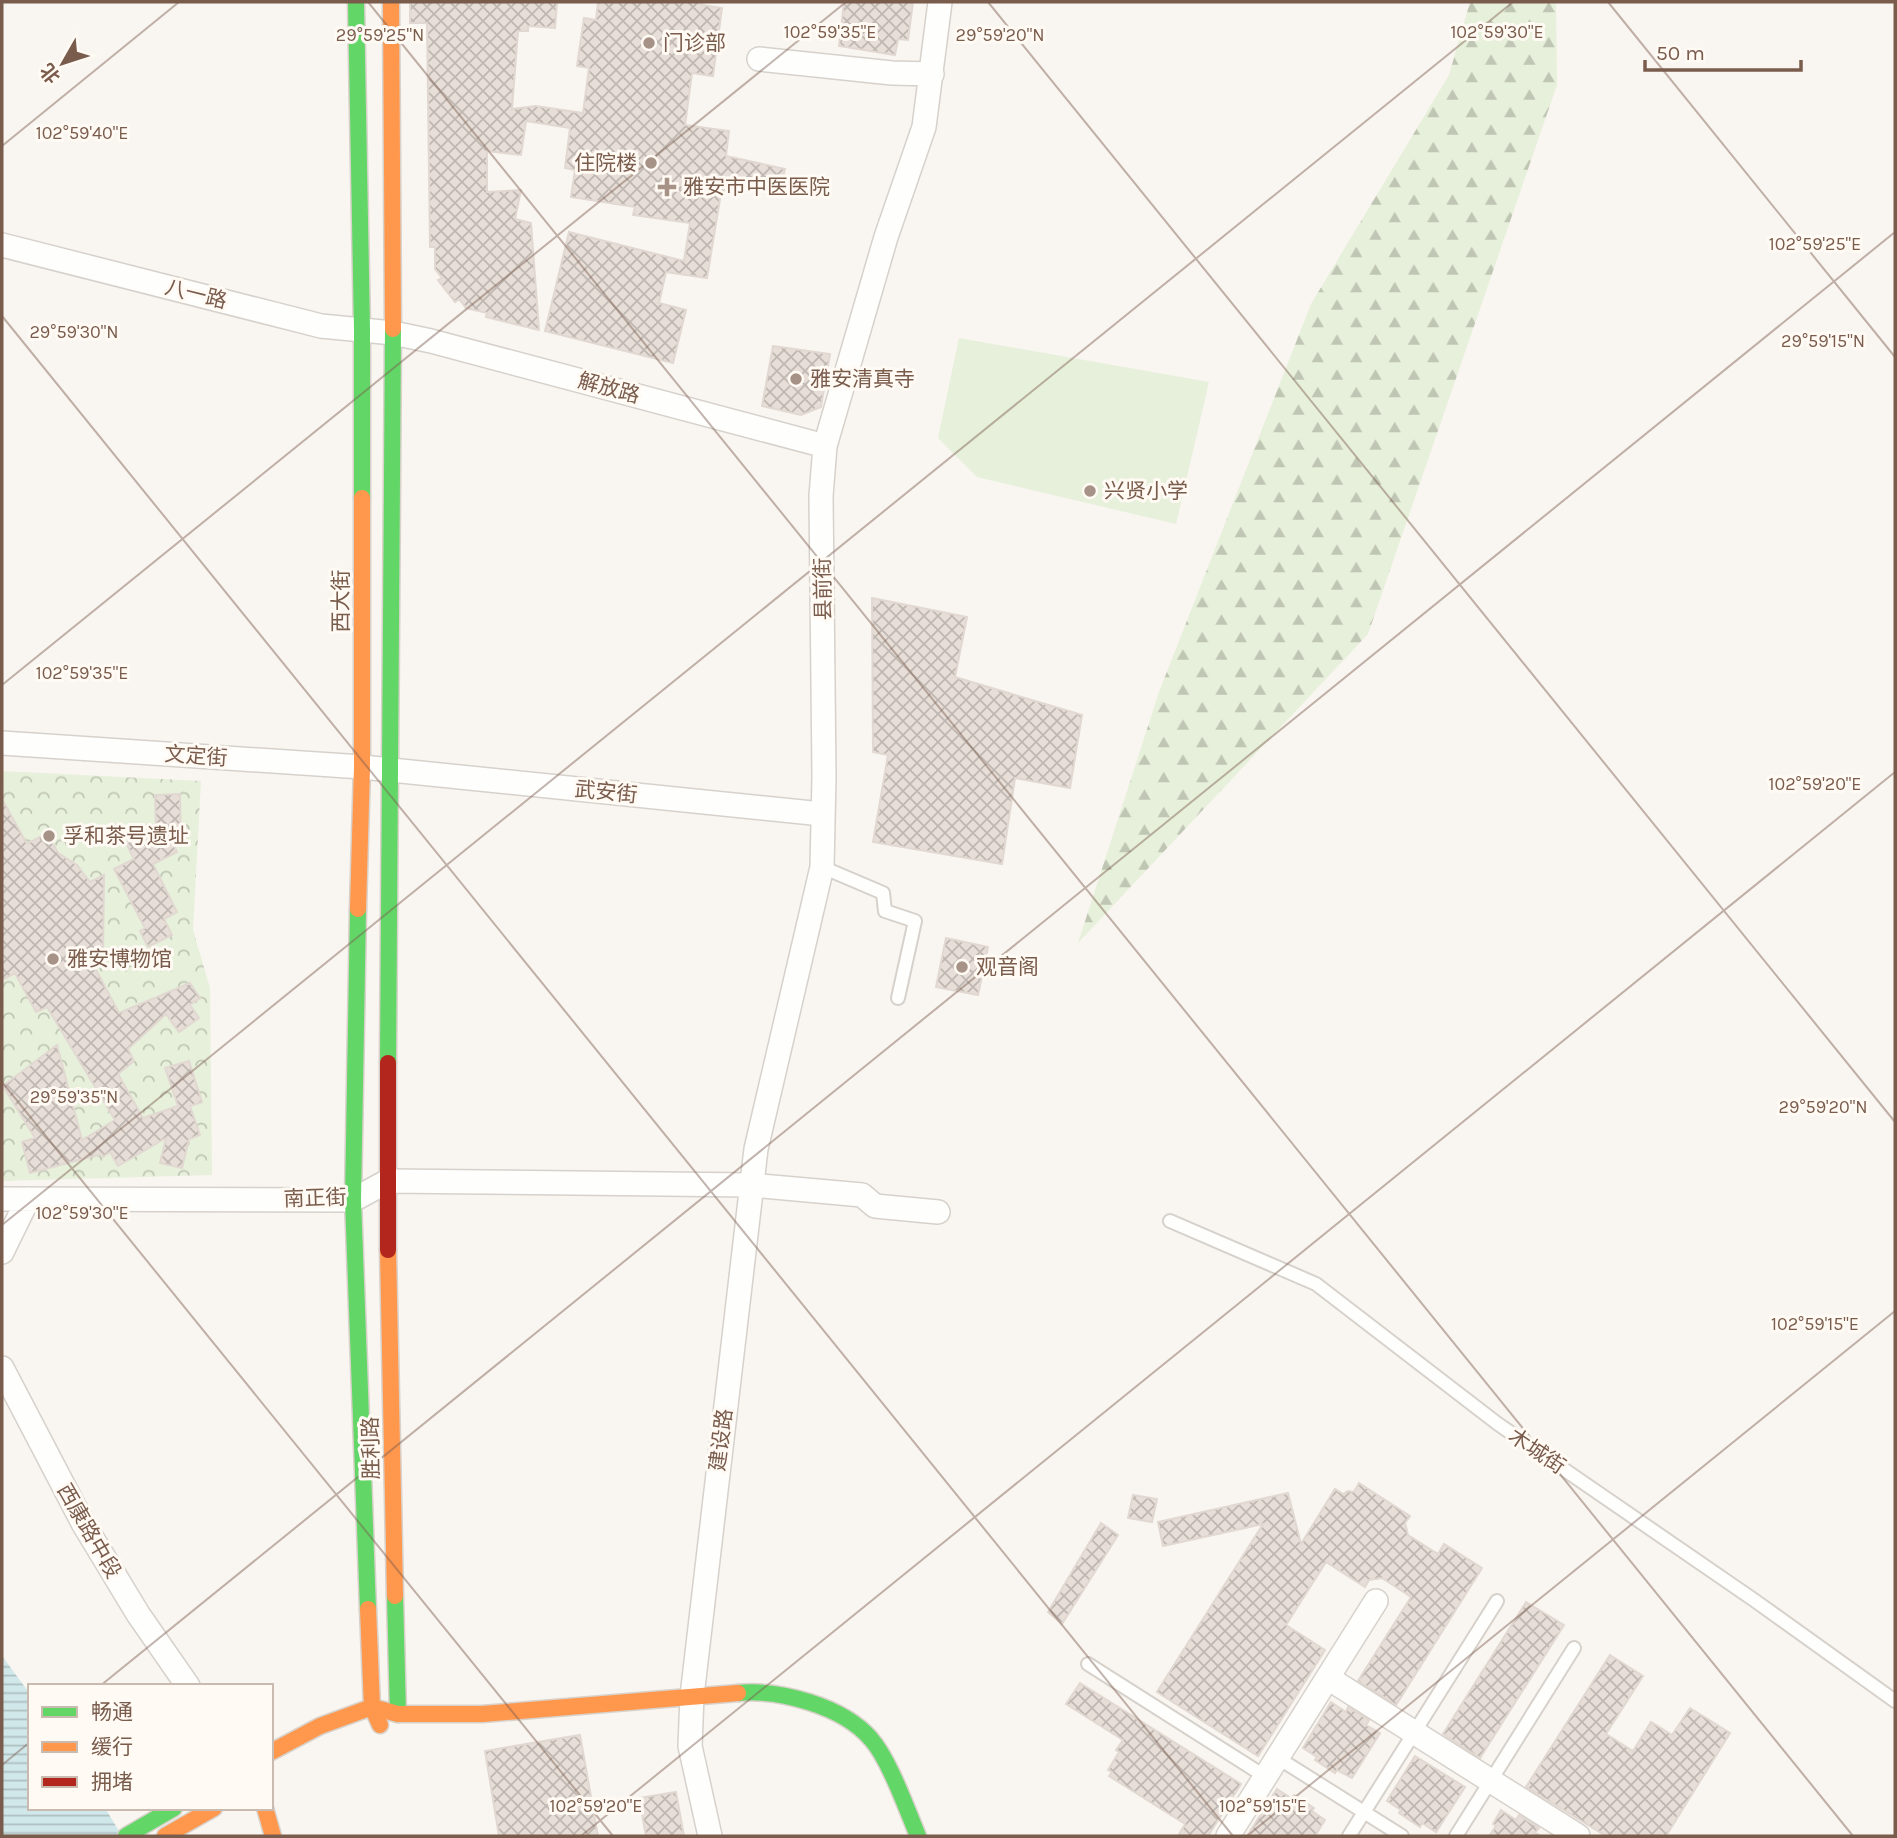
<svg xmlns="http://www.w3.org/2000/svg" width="1897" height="1838" font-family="Karla,'Noto Sans SC',sans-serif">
	<defs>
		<pattern id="forest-firs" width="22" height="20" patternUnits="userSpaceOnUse" patternTransform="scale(1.75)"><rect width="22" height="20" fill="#e7f0db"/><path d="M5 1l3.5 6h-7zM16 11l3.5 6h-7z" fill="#c0c6b4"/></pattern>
		<pattern id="park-crowns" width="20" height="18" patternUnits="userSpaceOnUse" patternTransform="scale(1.75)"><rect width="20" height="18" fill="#e7f0db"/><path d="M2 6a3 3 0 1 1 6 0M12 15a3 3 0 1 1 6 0" fill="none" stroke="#c0c6b4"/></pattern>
		<pattern id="water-rules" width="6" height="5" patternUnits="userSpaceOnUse" patternTransform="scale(1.75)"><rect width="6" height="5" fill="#d0e8ea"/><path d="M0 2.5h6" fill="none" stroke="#aebfc0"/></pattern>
		<pattern id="building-cross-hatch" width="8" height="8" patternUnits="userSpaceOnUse" patternTransform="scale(1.75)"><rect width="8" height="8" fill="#e6ded7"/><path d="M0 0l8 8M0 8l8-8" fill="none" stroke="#bfb7b1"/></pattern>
	</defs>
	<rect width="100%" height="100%" fill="#f9f5f0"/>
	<!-- grass -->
	<path fill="#e7f0db" d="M 959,338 L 1209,382 L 1176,524 L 977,477 L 938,438 Z"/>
	<!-- forest -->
	<path fill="url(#forest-firs)" d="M 1470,2 L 1556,2 L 1557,85 L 1368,634 L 1078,943 L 1159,692 L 1311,304 L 1449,75 Z"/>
	<!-- park -->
	<path fill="url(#park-crowns)" d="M 2,771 L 201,781 L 193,930 L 210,988 L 212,1175 L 2,1181 Z"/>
	<!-- water -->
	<path fill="url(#water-rules)" d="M 2,1656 L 30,1694 L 30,1808 L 105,1808 L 122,1836 L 2,1836 Z"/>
	<!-- building -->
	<path fill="url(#building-cross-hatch)" stroke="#e2d8d2" stroke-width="2" d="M 410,2 L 557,2 L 555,28 L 528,26 L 528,31 L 518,31 L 512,109 L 536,106 L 583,113 L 589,68 L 577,66 L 584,18 L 596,20 L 598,2 L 702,2 L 702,5 L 722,8 L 713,76 L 692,73 L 685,125 L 729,131 L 726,156 L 785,169 L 779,195 L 734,186 L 732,194 L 721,193 L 707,278 L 666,272 L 659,303 L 686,310 L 673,363 L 545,331 L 569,232 L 684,261 L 690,223 L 633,215 L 635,207 L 571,197 L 575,170 L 565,168 L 570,128 L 526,121 L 521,155 L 487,151 L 487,192 L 521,190 L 515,219 L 531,223 L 539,330 L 486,317 L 487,313 L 466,308 L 459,299 L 455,302 L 438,280 L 442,278 L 435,269 L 435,247 L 430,247 L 427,23 L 410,23 Z
		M 844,2 L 913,2 L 908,40 L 898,39 L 895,55 L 839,46 Z
		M 773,346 L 830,354 L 821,407 L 801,415 L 762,406 Z
		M 872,598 L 967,617 L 955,677 L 1082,715 L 1070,788 L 1015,778 L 1002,864 L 873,842 L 888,755 L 873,752 Z
		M 180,794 L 181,840 L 171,840 L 177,852 L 153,864 L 177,912 L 164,919 L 172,935 L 148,947 L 140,931 L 145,928 L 114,869 L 134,859 L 126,843 L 156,828 L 155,795 Z
		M 2,799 L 27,844 L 47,833 L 58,853 L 77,865 L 90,882 L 104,875 L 103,959 L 93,964 L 119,1013 L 190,983 L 200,998 L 190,1005 L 199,1018 L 179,1032 L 166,1014 L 128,1049 L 134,1061 L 118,1074 L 143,1118 L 178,1106 L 165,1068 L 189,1061 L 202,1102 L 190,1106 L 200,1135 L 189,1139 L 182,1168 L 160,1163 L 166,1138 L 118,1166 L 110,1152 L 103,1157 L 102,1154 L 30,1173 L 22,1142 L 35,1138 L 3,1086 L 57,1045 L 82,1140 L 115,1120 L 47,1007 L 36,1012 L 15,973 L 2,980 Z
		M 946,938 L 988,947 L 978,995 L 936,987 Z
		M 1359,1483 L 1410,1516 L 1405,1523 L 1408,1535 L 1438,1554 L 1444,1544 L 1482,1568 L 1396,1705 L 1358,1681 L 1411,1597 L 1382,1578 L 1369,1580 L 1365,1587 L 1326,1562 L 1286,1625 L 1325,1650 L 1258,1756 L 1157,1692 L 1263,1524 L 1163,1546 L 1158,1522 L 1288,1493 L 1301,1544 L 1335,1489 L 1343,1494 L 1348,1491 L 1354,1492 Z
		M 1133,1495 L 1157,1499 L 1152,1522 L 1128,1518 Z
		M 1101,1523 L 1118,1535 L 1062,1624 L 1048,1612 Z
		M 1526,1602 L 1564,1625 L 1480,1758 L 1443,1734 Z
		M 1610,1655 L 1643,1676 L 1606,1734 L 1633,1751 L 1651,1722 L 1672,1735 L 1690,1708 L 1730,1733 L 1666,1836 L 1606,1836 L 1526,1787 Z
		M 1080,1683 L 1241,1784 L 1208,1836 L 1178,1836 L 1185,1824 L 1109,1776 L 1112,1772 L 1108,1770 L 1119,1752 L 1116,1750 L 1123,1740 L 1066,1704 Z
		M 1331,1702 L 1346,1712 L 1348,1707 L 1369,1720 L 1366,1725 L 1380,1733 L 1352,1778 L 1337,1770 L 1335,1773 L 1315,1760 L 1317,1757 L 1303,1748 Z
		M 580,1735 L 598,1836 L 499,1836 L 485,1751 Z
		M 1415,1756 L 1465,1787 L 1436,1832 L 1422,1823 L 1420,1827 L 1399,1813 L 1401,1810 L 1387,1801 Z
		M 1277,1789 L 1291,1798 L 1294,1795 L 1314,1808 L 1312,1811 L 1325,1820 L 1315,1836 L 1247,1836 Z
		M 676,1792 L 684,1836 L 646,1836 L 639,1798 Z
		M 1501,1810 L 1516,1820 L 1519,1815 L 1539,1828 L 1535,1833 L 1541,1836 L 1489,1836 L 1496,1826 L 1493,1824 Z"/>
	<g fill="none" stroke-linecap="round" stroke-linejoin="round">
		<defs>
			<path id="lane" d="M 822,867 L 883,893 L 885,911 L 915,921 L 898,998
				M 1170,1221 L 1316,1284 L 1498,1424 L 1754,1600 L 1895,1701
				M 1088,1664 L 1266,1777
				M 1278,1758 L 1402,1836
				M 1349,1836 L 1497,1601
				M 1456,1836 L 1574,1648"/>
			<path id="street" d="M 759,59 L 892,73 L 932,74
				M 2,245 L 321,326 L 393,333 L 431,341 L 825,446
				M 2,743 L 362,767 L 822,814
				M 2,1199 L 353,1200 L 388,1181 L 751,1185 L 862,1195 L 875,1206 L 938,1212
				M 2,1252 L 28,1199
				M 2,1368 L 83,1523 L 138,1614 L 188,1686
				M 1328,1678 L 1578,1836
				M 710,1836 L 690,1746 L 692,1696 L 756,1149 L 822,867 L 824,777 L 821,496 L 825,446 L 886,237 L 924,127 L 940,2
				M 1228,1836 L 1376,1601"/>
			<path id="fast" d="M 356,2 L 362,330 L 362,498
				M 358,909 L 353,1200 L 368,1609
				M 388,1063 L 393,329
				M 395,1596 L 398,1714
				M 738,1693 C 779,1689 843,1706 871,1739 C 889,1759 907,1810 918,1836
				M 126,1836 L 174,1808"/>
			<path id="slow" d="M 391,2 L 393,329
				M 358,909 L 362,767 L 362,498
				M 388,1250 L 395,1596
				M 368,1609 L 372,1707 L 380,1725
				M 271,1752 L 320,1726 L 372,1707 L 398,1714 L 482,1714 L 738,1693
				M 265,1808 L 273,1836
				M 165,1836 L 214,1808"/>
			<path id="jam" d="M 388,1063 L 388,1250"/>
		</defs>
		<!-- lane casing -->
		<use href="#lane" stroke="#d7d1cb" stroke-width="16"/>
		<!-- street casing -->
		<use href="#street" stroke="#d7d1cb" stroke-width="26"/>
		<!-- fast casing -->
		<use href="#fast" stroke="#d9d2cb" stroke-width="19"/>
		<!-- slow casing -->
		<use href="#slow" stroke="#d9d2cb" stroke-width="19"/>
		<!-- jam casing -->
		<use href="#jam" stroke="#d9d2cb" stroke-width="19"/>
		<!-- lane -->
		<use href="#lane" stroke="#fefefd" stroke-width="12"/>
		<!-- street -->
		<use href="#street" stroke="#fefefd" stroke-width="23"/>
		<!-- fast -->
		<use href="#fast" stroke="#63d668" stroke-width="16"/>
		<!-- slow -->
		<use href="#slow" stroke="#ff974d" stroke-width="16"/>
		<!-- jam -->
		<use href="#jam" stroke="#b3261e" stroke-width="16"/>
	</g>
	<!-- ticks -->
	<path fill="none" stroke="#7a5c4d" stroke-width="2" stroke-opacity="0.45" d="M 368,2 L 1853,1836M 988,2 L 1895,1122M 1608,2 L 1895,357M 2,146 L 179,2M 2,316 L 1233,1836M 2,685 L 846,2M 2,1082 L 613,1836M 2,1225 L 1513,2M 100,1686 L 1895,232M 2,1765 L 30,1742M 581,1836 L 1895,772M 1247,1836 L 1895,1311"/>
	<!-- markers -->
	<g fill="#a69286" stroke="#fffaf3" stroke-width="2.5">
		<circle cx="649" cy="43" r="7"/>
		<circle cx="651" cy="163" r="7"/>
		<path d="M663.5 176.5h7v7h7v7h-7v7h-7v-7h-7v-7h7z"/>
		<circle cx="796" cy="379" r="7"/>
		<circle cx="1090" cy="491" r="7"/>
		<circle cx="49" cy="836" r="7"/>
		<circle cx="53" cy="959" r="7"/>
		<circle cx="962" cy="967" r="7"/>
	</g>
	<g text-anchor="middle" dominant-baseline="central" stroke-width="6" stroke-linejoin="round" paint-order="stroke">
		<!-- poi labels -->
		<g font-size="21" fill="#7a5c4d" stroke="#fffaf3" text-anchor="start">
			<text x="663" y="43">门诊部</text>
			<text x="637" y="163" text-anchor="end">住院楼</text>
			<text x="683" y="187">雅安市中医医院</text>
			<text x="810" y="379">雅安清真寺</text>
			<text x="1104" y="491">兴贤小学</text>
			<text x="63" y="836">孚和茶号遗址</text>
			<text x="67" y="959">雅安博物馆</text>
			<text x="976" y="967">观音阁</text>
		</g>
		<!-- street labels -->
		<g font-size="21" fill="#7a5c4d" stroke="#fffaf3">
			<text transform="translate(196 294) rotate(14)">八一路</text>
			<text transform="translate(609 388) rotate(15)">解放路</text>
			<text transform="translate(823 589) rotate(-91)">县前街</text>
			<text transform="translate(341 601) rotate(-90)">西大街</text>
			<text transform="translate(196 756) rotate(4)">文定街</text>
			<text transform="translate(606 792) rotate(6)">武安街</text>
			<text transform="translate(315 1198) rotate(-2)">南正街</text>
			<text transform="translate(721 1440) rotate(-83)">建设路</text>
			<text transform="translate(371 1448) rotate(-91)">胜利路</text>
			<text transform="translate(1537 1451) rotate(34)">木城街</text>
			<text transform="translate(89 1531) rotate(60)">西康路中段</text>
		</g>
	</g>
	<g font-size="18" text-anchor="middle" fill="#7a5c4d" stroke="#fffaf3" stroke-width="6" stroke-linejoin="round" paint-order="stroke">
		<text x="830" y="38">102°59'35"E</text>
		<text x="1497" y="38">102°59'30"E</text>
		<text x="380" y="41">29°59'25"N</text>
		<text x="1000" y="41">29°59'20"N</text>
		<text x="82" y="139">102°59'40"E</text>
		<text x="1815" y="250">102°59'25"E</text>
		<text x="74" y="338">29°59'30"N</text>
		<text x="1823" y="347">29°59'15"N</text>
		<text x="82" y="679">102°59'35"E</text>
		<text x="1815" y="790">102°59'20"E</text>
		<text x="74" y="1103">29°59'35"N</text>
		<text x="1823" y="1113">29°59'20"N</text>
		<text x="82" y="1219">102°59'30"E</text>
		<text x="1815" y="1330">102°59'15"E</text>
		<text x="596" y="1812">102°59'20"E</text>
		<text x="1263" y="1812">102°59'15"E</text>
	</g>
	<!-- border -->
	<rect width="1897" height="1838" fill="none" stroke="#7a5c4d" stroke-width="7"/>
	<!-- legend -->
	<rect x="28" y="1684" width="245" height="126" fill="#fffaf3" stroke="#cabbb1" stroke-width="2"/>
	<rect x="42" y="1707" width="35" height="10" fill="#63d668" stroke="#cabbb1" stroke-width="2"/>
	<text x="91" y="1719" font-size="21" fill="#7a5c4d">畅通</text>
	<rect x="42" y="1742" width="35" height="10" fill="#ff974d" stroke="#cabbb1" stroke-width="2"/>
	<text x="91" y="1754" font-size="21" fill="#7a5c4d">缓行</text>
	<rect x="42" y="1777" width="35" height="10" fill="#b3261e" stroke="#cabbb1" stroke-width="2"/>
	<text x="91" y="1789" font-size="21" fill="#7a5c4d">拥堵</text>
	<!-- north arrow -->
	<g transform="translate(63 63) rotate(231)" stroke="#fffaf3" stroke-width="5" paint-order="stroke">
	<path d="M0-5L12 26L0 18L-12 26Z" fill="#7a5c4d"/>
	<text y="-10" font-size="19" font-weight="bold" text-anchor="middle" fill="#7a5c4d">北</text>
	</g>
	<!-- scale -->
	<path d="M1645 60v10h156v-10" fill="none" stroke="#7a5c4d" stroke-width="3.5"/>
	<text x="1656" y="60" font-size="21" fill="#7a5c4d" stroke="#fffaf3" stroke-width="5" paint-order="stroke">50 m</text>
</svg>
